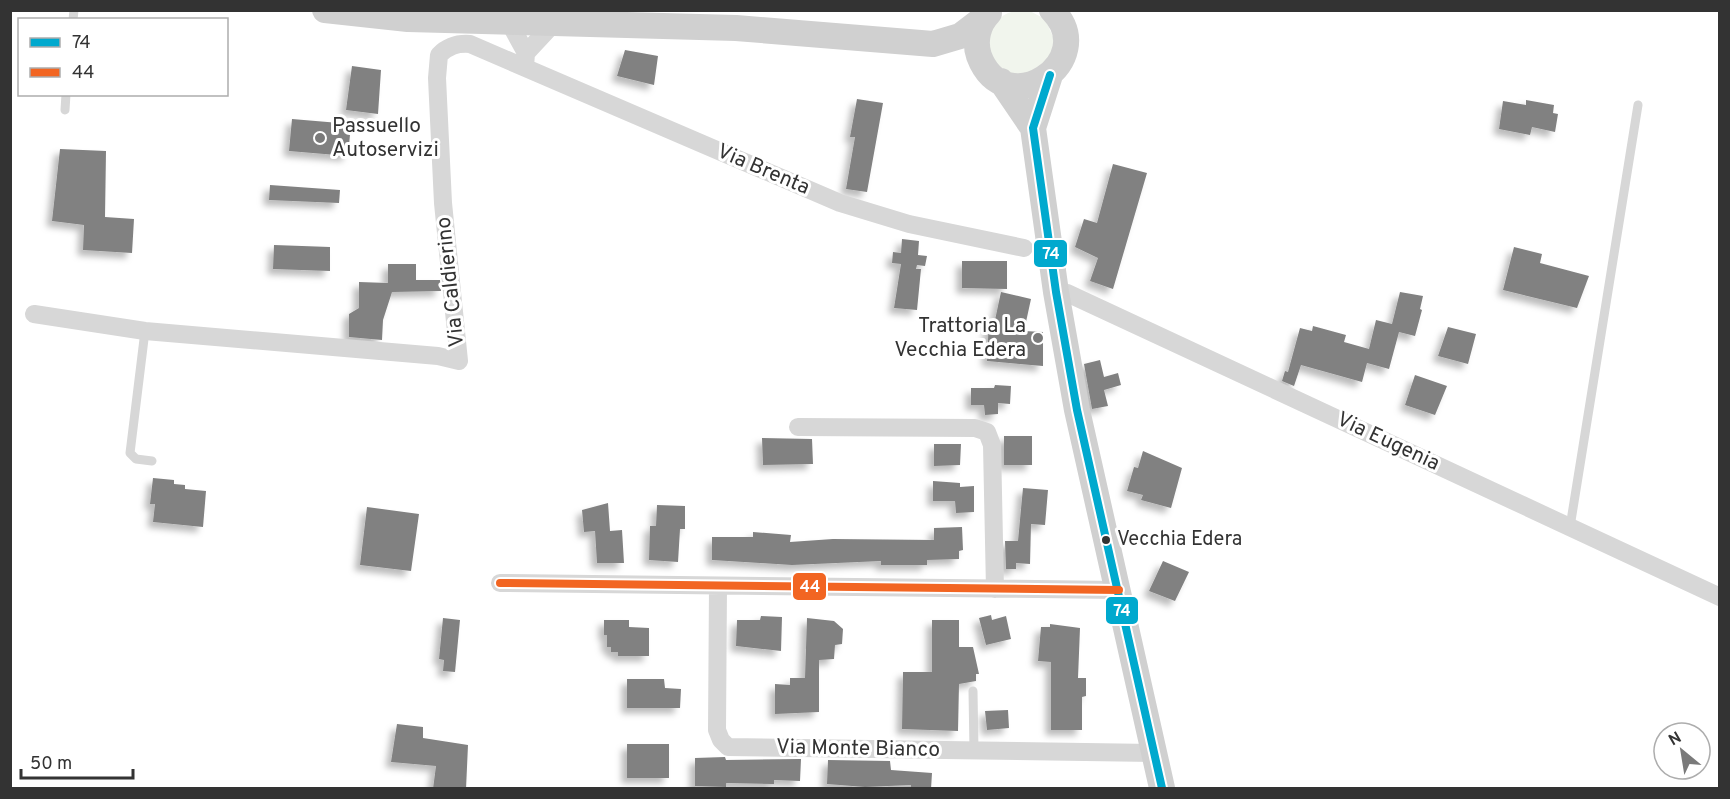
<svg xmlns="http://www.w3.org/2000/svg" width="1730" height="799" font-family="Overpass,sans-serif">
	<defs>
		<filter id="shadow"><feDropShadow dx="-5.5" dy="5.5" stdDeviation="3" flood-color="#0004"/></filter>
	</defs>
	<rect width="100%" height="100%" fill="#fff"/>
	<!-- green -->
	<path fill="#f1f5ed" d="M 1028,10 L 1045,19 L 1055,41 L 1048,65 L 1019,78 L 992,62 L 987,38 C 1000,16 1002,11 1028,10 Z"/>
	<!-- building -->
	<path fill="#818181" filter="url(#shadow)" d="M 625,50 L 658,56 L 654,85 L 617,76 Z
		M 352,66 L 381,70 L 378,114 L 346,110 Z
		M 857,99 L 883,103 L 867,192 L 846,189 L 855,137 L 850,137 Z
		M 1526,100 L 1554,105 L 1553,113 L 1558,114 L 1555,132 L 1532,127 L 1530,135 L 1499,129 L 1503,101 L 1526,105 Z
		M 292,119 L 351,124 L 348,156 L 289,151 Z
		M 60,149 L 106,151 L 105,217 L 134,219 L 132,253 L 83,250 L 84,225 L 52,221 Z
		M 1113,164 L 1147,173 L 1113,289 L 1090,281 L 1098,258 L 1075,247 L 1084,219 L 1097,223 Z
		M 270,185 L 340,190 L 339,203 L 269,200 Z
		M 902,239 L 919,241 L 918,255 L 927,256 L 925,266 L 917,265 L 916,269 L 921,269 L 917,310 L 894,308 L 901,264 L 892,263 L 893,252 L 901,253 Z
		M 274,245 L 330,247 L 330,271 L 273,269 Z
		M 1514,247 L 1542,254 L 1540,263 L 1589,276 L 1577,308 L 1503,290 Z
		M 962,261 L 1007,261 L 1007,289 L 962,288 Z
		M 388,264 L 416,264 L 416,280 L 440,280 L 441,291 L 392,292 L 383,320 L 382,340 L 349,337 L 349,314 L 359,308 L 359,282 L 388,283 Z
		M 1001,292 L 1031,299 L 1024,331 L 1043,332 L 1043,366 L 987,361 L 989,319 L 995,320 Z
		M 1400,292 L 1423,296 L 1420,309 L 1422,310 L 1415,336 L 1399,332 L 1389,369 L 1367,363 L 1362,382 L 1301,365 L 1294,386 L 1282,381 L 1285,371 L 1288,372 L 1300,328 L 1312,331 L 1313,326 L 1346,335 L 1344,342 L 1369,349 L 1376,320 L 1392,324 Z
		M 1448,327 L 1476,334 L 1468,364 L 1438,356 Z
		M 1100,360 L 1104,377 L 1118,373 L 1121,385 L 1104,390 L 1108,406 L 1092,409 L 1084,364 Z
		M 1415,375 L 1447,386 L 1435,415 L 1405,405 Z
		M 995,385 L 1011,386 L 1010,404 L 998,403 L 998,414 L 985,415 L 984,405 L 971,405 L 971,388 L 994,388 Z
		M 1004,436 L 1032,436 L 1032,465 L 1004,465 Z
		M 762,438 L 812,439 L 813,464 L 763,465 Z
		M 934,444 L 961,444 L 960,465 L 934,466 Z
		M 1143,451 L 1182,468 L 1171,508 L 1141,500 L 1143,495 L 1127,491 L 1134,467 L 1138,468 Z
		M 153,478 L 174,480 L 174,484 L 185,485 L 185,489 L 206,491 L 203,527 L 153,522 L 155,504 L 150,504 Z
		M 933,481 L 960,483 L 960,487 L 974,486 L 974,512 L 956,513 L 955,501 L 933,501 Z
		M 1023,488 L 1048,490 L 1045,525 L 1031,524 L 1030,564 L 1016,563 L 1016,569 L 1006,569 L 1005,541 L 1018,541 Z
		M 608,503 L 610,531 L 622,530 L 624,563 L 597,563 L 595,531 L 584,532 L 582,510 Z
		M 657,505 L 685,506 L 685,529 L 680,529 L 678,562 L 649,560 L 650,526 L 656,526 Z
		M 367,507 L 419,514 L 411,571 L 360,565 Z
		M 962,527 L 963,550 L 959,551 L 959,559 L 927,560 L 927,565 L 881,565 L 881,561 L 792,565 L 712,560 L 712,537 L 753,537 L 753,532 L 791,535 L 790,542 L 833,539 L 934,540 L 934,528 Z
		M 1163,561 L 1189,572 L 1175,601 L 1149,591 Z
		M 991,615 L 992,620 L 1006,616 L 1011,639 L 986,645 L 979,618 Z
		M 761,616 L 782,617 L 781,651 L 736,646 L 737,620 L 760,620 Z
		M 443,618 L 460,620 L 455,672 L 443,671 L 444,660 L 439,659 Z
		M 807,618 L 834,621 L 843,629 L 842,644 L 835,645 L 834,659 L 819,660 L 819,712 L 775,714 L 775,684 L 790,685 L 790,678 L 805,678 Z
		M 604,620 L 629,620 L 629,627 L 649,628 L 649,656 L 618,656 L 618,652 L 611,652 L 611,647 L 607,647 L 607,635 L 604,635 Z
		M 932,620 L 959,620 L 959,647 L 973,647 L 979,674 L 976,674 L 976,681 L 959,684 L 958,731 L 902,729 L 903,672 L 932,672 Z
		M 1050,624 L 1080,628 L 1078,678 L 1086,678 L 1086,696 L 1082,697 L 1082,730 L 1051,730 L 1051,662 L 1038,661 L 1041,627 L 1050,627 Z
		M 627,679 L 664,679 L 665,688 L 681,689 L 680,708 L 627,708 Z
		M 1008,710 L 1009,728 L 987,730 L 985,711 Z
		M 397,724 L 423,727 L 423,738 L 468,745 L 466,789 L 433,789 L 436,766 L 391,762 Z
		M 627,744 L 669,744 L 669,778 L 627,778 Z
		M 725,757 L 726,760 L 801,759 L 800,781 L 774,780 L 774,784 L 726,783 L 726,787 L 695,786 L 695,758 Z
		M 828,760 L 890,761 L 891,770 L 932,773 L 931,789 L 911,789 L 911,785 L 865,787 L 827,784 Z"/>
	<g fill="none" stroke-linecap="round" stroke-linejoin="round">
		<!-- lane -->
		<path stroke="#d7d7d7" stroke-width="9" d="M 73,20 L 74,10
			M 65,110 L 66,94
			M 145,331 L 130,453 L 136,459 L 152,461
			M 1570,527 L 1638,105
			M 973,691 L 974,751"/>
		<!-- street -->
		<path stroke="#d7d7d7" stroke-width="18" d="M 509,22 L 526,53 L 525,67
			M 526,53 L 553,24
			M 1056,292 L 1067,293 L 1720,597
			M 34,314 L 145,331 L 438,356 L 459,361 L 443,203 L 437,78 L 439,55 C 448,46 457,43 470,44 L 840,203 L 909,224 L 1024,248
			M 798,427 L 975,428 L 987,432 L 992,445 L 995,589
			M 500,583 L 1119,590
			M 718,586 L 717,730 L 721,740 L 728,747 L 1154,753"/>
		<!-- secondary -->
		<path stroke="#d0d0d0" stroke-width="26" d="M 325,10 L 408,19 L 736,28 L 933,44 L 960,36 L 985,17
			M 989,13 C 978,24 974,41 979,56 C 1005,125 1102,61 1052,10
			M 1050,75 L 1033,128 L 1056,292 L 1077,410 L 1162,788
			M 1001,81 L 1033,128"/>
		<defs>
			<path id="bus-1" d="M 1050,75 L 1033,128 L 1056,292 L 1077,410 L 1162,788"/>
			<path id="bus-2" d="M 500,583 L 1119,590"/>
		</defs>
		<!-- bus-1 casing -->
		<use href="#bus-1" stroke="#fff" stroke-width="12"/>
		<!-- bus-2 casing -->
		<use href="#bus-2" stroke="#fff" stroke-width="12"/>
		<!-- bus-1 -->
		<use href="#bus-1" stroke="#00a9ce" stroke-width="8"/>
		<!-- bus-2 -->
		<use href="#bus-2" stroke="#f26522" stroke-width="8"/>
	</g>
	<!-- markers -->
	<g fill="#7a7a7a" stroke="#fff" stroke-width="2">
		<circle cx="320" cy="138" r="6"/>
		<circle cx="1038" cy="338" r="6"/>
	</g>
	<circle fill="#333" stroke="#fff" stroke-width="2" cx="1106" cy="540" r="5"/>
	<g text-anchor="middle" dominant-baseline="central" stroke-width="6" stroke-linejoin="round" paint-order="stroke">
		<!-- bus labels -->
		<g font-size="20" fill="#333" stroke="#fff" text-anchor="start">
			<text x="1117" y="540">Vecchia Edera</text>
		</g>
		<!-- poi labels -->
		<g font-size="21" fill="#333" stroke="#fff" text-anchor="start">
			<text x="332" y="126">Passuello<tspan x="332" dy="24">Autoservizi</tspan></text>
			<text x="1026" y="326" text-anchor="end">Trattoria La<tspan x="1026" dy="24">Vecchia Edera</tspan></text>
		</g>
		<!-- street labels -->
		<g font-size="21" fill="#333" stroke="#fff">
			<text transform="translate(763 170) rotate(23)">Via Brenta</text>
			<text transform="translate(451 282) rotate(-96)">Via Caldierino</text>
			<text transform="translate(1388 442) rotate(25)">Via Eugenia</text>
			<text transform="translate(858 749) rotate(1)">Via Monte Bianco</text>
		</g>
	</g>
	<g stroke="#fff" stroke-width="2">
		<rect x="1033" y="239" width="35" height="29" rx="6" fill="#00a9ce"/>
		<rect x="792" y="572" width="35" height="29" rx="6" fill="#f26522"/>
		<rect x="1105" y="596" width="34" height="29" rx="6" fill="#00a9ce"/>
	</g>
	<g font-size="16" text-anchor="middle" font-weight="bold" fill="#fff">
		<text x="1051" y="259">74</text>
		<text x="810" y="592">44</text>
		<text x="1122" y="616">74</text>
	</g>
	<!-- border -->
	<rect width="1730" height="799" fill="none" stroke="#333333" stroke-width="24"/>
	<!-- legend -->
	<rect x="18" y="18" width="210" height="78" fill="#ffffff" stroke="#adadad" stroke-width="1.5"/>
	<rect x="30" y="38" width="30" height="9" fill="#00a9ce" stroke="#adadad" stroke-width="1.5"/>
	<text x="72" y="48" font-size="18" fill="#333333">74</text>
	<rect x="30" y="68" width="30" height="9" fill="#f26522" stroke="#adadad" stroke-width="1.5"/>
	<text x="72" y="78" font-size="18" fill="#333333">44</text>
	<!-- north arrow -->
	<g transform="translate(1682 751) rotate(330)"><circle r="28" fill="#ffffff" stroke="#adadad" stroke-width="1.5"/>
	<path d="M0-4.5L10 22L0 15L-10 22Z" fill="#7a7a7a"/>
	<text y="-9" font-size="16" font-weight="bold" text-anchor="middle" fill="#333333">N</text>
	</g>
	<!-- scale -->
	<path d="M21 769v9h112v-9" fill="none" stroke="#333333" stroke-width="3"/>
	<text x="30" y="769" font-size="18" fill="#333333" stroke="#ffffff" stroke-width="4.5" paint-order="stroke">50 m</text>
</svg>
